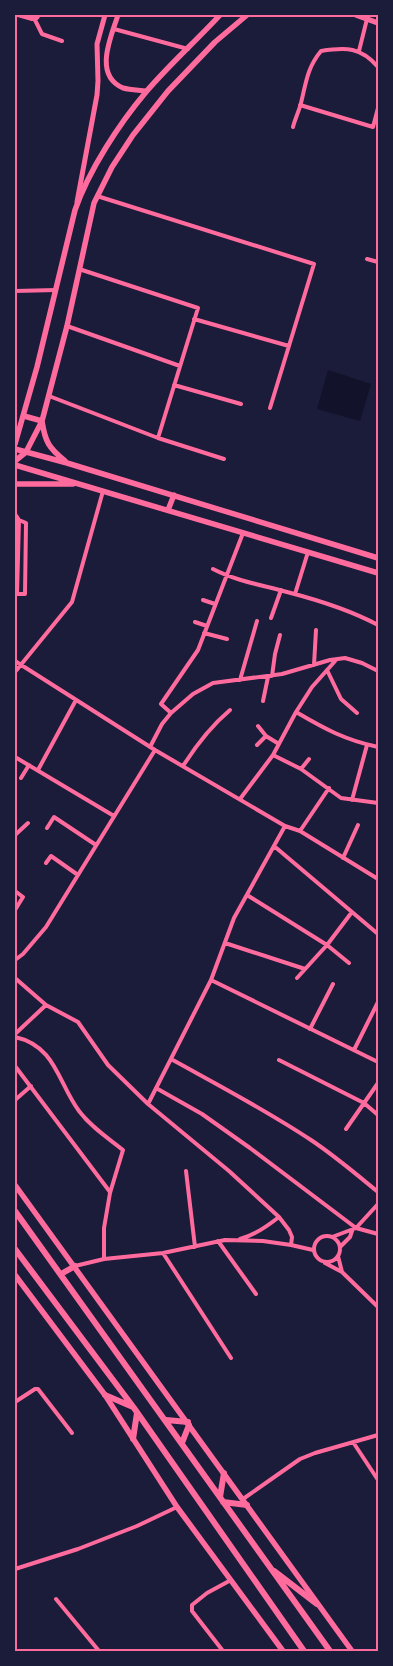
<svg xmlns="http://www.w3.org/2000/svg" width="393" height="1666" font-family="'Work Sans',sans-serif">
	<rect width="100%" height="100%" fill="#1b1b3a"/>
	<!-- water -->
	<path fill="#12122b" d="M 328,370 L 371,384 L 360,421 L 317,409 Z"/>
	<g fill="none" stroke-linecap="round" stroke-linejoin="round">
		<!-- minor -->
		<path stroke="#ff6b9d" stroke-width="4" d="M 18,15 L 32,19 L 37,18 L 39,15
			M 34,18 L 42,34 L 62,41
			M 114,29 L 188,49
			M 359,51 L 367,19
			M 300,105 L 373,127 L 378,108
			M 293,127 C 295,119 299,111 301,103 C 306,83 307,68 321,51 C 346,47 361,47 378,67
			M 97,196 L 314,264 L 270,408
			M 367,259 L 378,262
			M 79,269 L 198,308 L 158,438
			M 15,291 L 56,290
			M 194,319 L 289,346
			M 67,326 L 180,366
			M 174,385 L 241,404
			M 49,396 L 158,438 L 224,459
			M 15,514 L 19,520 L 26,523 L 25,594 L 15,594
			M 213,569 C 236,581 262,585 287,592 C 318,600 350,610 378,625
			M 17,594 L 19,520
			M 295,594 L 308,552
			M 203,600 L 215,604
			M 271,618 L 281,590
			M 195,622 L 207,626
			M 204,633 L 227,639
			M 15,661 L 155,750 L 285,826 L 300,831 L 378,879
			M 314,665 L 316,630
			M 327,670 L 341,699 L 357,713
			M 15,672 L 72,602 L 103,491
			M 272,676 L 275,654 L 280,635
			M 240,680 L 257,621
			M 263,701 L 268,677
			M 296,712 C 325,729 345,740 378,747
			M 171,713 L 161,704 L 198,650 L 243,533
			M 258,726 L 266,736 L 279,744
			M 257,745 L 266,736
			M 150,747 L 162,724 L 171,713 L 193,694 L 213,683 L 282,674 L 330,660 L 345,658 L 362,663 L 378,671
			M 273,755 L 301,769 L 341,798 L 378,803
			M 15,757 L 114,816
			M 183,766 C 197,744 211,726 230,710
			M 301,769 L 309,759
			M 38,770 L 76,700
			M 21,778 L 29,765
			M 240,799 L 273,755 L 296,712 L 312,687 L 336,660
			M 352,800 L 367,745
			M 47,828 L 54,817 L 96,845
			M 300,831 L 329,788
			M 15,835 L 28,823
			M 274,846 L 378,934
			M 343,858 L 358,825
			M 46,863 L 51,856 L 78,875
			M 15,891 L 23,897 L 15,910
			M 247,895 L 327,945 L 349,963
			M 225,943 L 305,969
			M 15,960 L 23,954 L 46,927 L 155,750
			M 15,978 L 46,1005 L 78,1022 L 108,1065 L 148,1104 L 229,1171 L 279,1217 L 289,1230 L 292,1237 L 291,1245
			M 297,978 L 327,945 L 352,912
			M 211,980 L 378,1062
			M 310,1029 L 333,984
			M 15,1034 L 46,1005
			M 15,1037 C 56,1046 58,1083 79,1111 C 91,1127 108,1138 123,1150 L 110,1193 L 104,1228 L 104,1259
			M 354,1050 L 378,1002
			M 171,1059 C 218,1085 266,1110 311,1140 C 335,1156 356,1174 378,1192
			M 279,1060 L 364,1103 L 378,1115
			M 15,1066 L 110,1192
			M 156,1088 L 202,1114 L 250,1148 L 356,1228 L 378,1234
			M 15,1100 L 31,1086
			M 148,1104 L 211,980 L 234,918 L 285,826
			M 346,1129 L 378,1083
			M 186,1171 L 195,1247
			M314 1249a13 13 0 1 1 26 0a13 13 0 1 1-26 0Z
			M 332,1237 L 356,1228 L 378,1204
			M 240,1239 C 256,1234 266,1227 279,1217
			M 218,1241 L 256,1294
			M 340,1247 L 350,1237 L 352,1231
			M 163,1253 L 231,1358
			M 338,1256 L 342,1272
			M 325,1263 L 342,1272 L 378,1307
			M 75,1266 L 104,1259 L 163,1253 L 225,1240 L 263,1241 L 291,1245 L 313,1250
			M 15,1402 L 35,1389 L 38,1389 L 72,1433
			M 353,1442 L 378,1480
			M 243,1499 L 300,1459 L 315,1453 L 378,1435
			M 15,1569 L 78,1549 L 137,1526 L 177,1507
			M 56,1599 L 99,1651
			M 223,1651 L 192,1611 L 192,1605 L 207,1593 L 231,1580"/>
		<!-- tertiary -->
		<path stroke="#ff6b9d" stroke-width="5" d="M 118,15 C 111,37 93,75 123,88 C 131,90 139,90 146,91
			M 77,202 L 97,95 L 98,81 L 97,44 L 105,15"/>
		<!-- secondary -->
		<path stroke="#ff6b9d" stroke-width="5.5" d="M 356,15 L 378,23
			M 24,416 L 42,421 C 45,442 49,448 65,461
			M 15,444 L 37,367 L 75,210 C 89,170 119,124 146,92 C 169,65 196,41 220,15
			M 15,449 L 67,463 L 378,558
			M 15,461 L 26,452 L 42,421 L 67,326 L 94,203 L 112,167 L 133,135 L 168,91 L 215,42 L 247,15
			M 15,465 L 378,573
			M 15,484 L 73,484
			M 168,510 L 174,495
			M 15,1185 L 352,1651
			M 15,1275 L 105,1395 L 177,1507 L 283,1651"/>
		<!-- primary -->
		<path stroke="#ff6b9d" stroke-width="6" d="M 15,1211 L 330,1651
			M 15,1249 L 134,1408 L 304,1651
			M 61,1274 L 75,1266
			M 105,1395 L 133,1407
			M 166,1420 L 188,1422
			M 133,1439 L 137,1413
			M 182,1443 L 189,1425
			M 220,1497 L 224,1473
			M 223,1502 L 247,1505
			M 274,1571 L 317,1604"/>
	</g>
	<!-- border -->
	<rect width="393" height="1666" fill="none" stroke="#1b1b3a" stroke-width="32"/>
	<rect x="16" y="16" width="361" height="1634" fill="none" stroke="#ff6b9d" stroke-width="2"/>
</svg>
